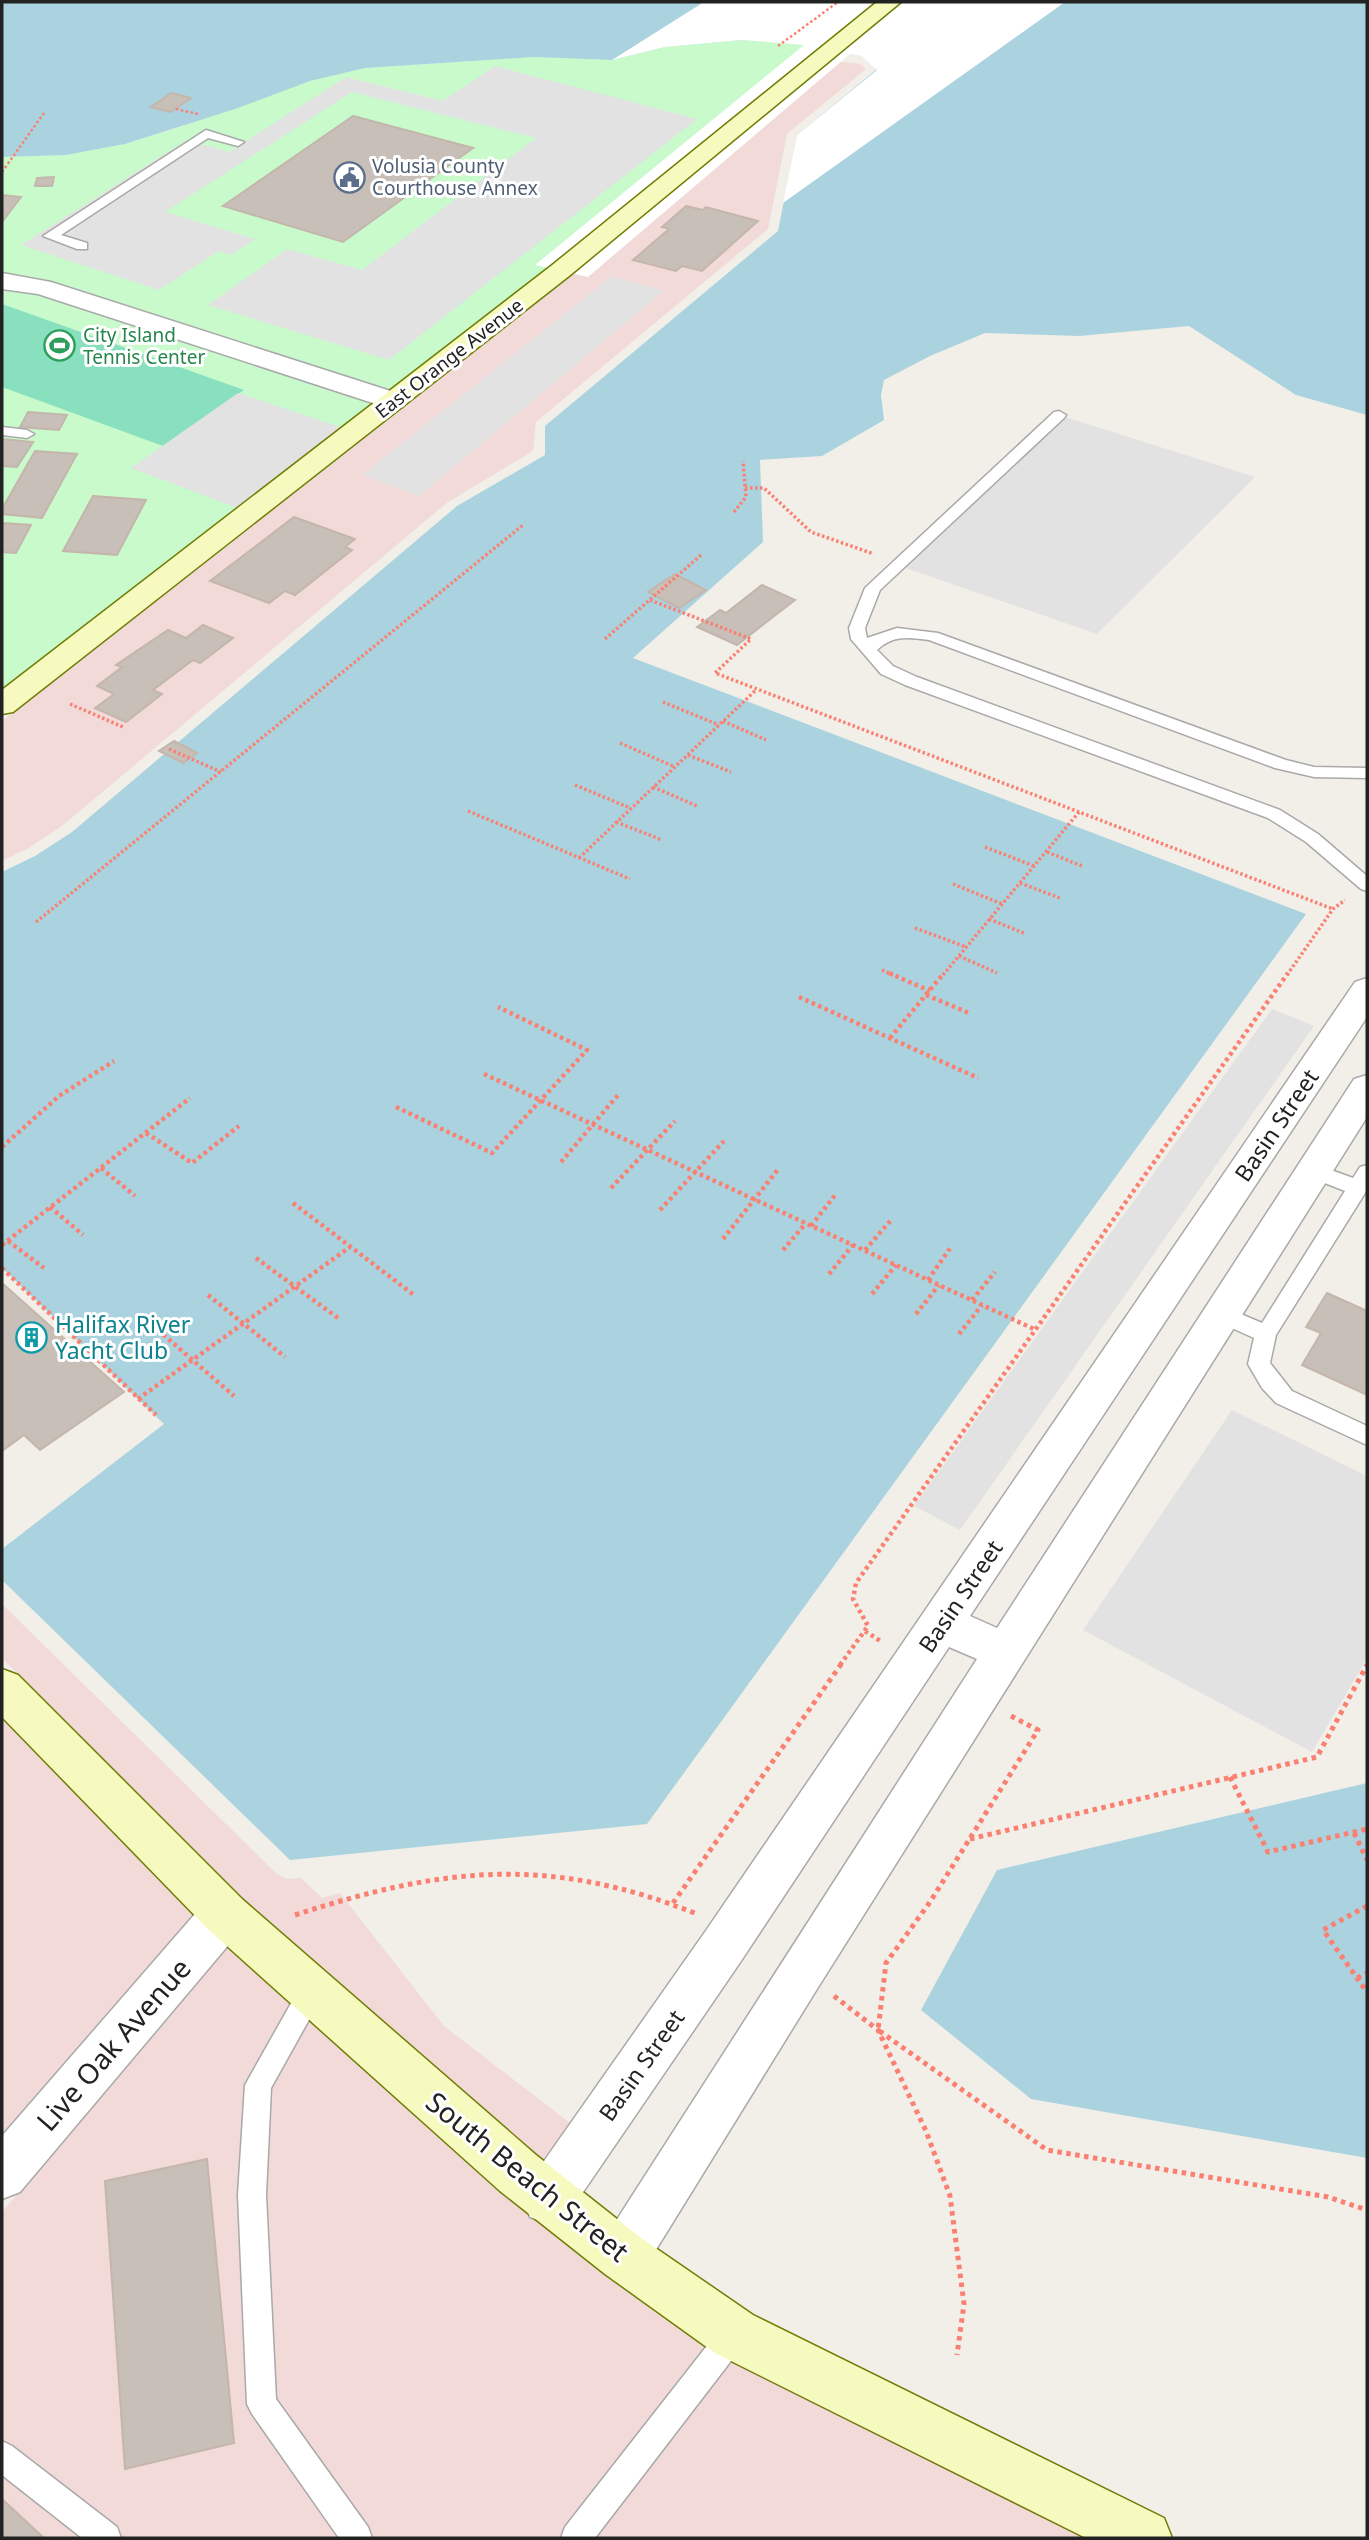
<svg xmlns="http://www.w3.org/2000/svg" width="1369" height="2540" font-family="'Noto Sans',sans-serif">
	<rect width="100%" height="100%" fill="#f2efe9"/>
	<!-- commercial -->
	<path fill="#f2dad9" d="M 832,61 L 860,64 L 866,69 L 787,134 L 768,229 L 536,422 L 533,451 L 448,502 L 62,826 L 27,849 L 2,861 L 2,721 L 400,411 Z
		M 2,1604 L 277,1874 L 287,1879 L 301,1878 L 322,1898 L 340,1893 L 444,2026 L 570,2123 L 542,2161 L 241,1898 L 2,1658 Z
		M 2,1719 L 194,1915 L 2,2137 Z
		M 227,1947 L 514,2204 L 631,2293 L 723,2357 L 1085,2538 L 2,2538 L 2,2212 Z"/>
	<!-- park -->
	<path fill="#c8facc" d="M 742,40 L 801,44 L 826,49 L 150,592 L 2,705 L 2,157 L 66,155 L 125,144 L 177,128 L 310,81 L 365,68 L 535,57 L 612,60 L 665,47 Z"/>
	<!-- pitch -->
	<path fill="#88e0be" d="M 2,304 L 244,390 L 163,446 L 2,387 Z"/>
	<!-- parking -->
	<path fill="#e2e2e2" d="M 495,66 L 697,119 L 389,360 L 208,305 L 287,249 L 362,270 L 536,138 L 352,92 L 165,212 L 255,239 L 231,255 L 219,251 L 159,290 L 21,245 L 187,140 L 229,152 L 346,77 L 443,101 Z
		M 612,276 L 664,291 L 419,496 L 362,475 Z
		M 238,393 L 355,432 L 251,513 L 131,468 Z
		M 1059,415 L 1255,477 L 1097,634 L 897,565 Z
		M 1272,1009 L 1314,1026 L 960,1530 L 914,1506 Z
		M 1232,1410 L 1367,1476 L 1367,1658 L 1312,1752 L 1083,1630 Z"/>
	<!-- water -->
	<path fill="#aad3df" d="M 2,2 L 1367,2 L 1367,415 L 1296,395 L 1189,326 L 1079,336 L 985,333 L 930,356 L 884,380 L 881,395 L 884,420 L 822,456 L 760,460 L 763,542 L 633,658 L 1306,914 L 647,1824 L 290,1860 L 2,1580 L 2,1549 L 164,1424 L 2,1268 L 2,872 L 35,856 L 72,832 L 457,506 L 545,455 L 545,426 L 778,231 L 797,135 L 877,69 L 861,56 L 801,44 L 742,40 L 665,47 L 612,60 L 535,57 L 365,68 L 310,81 L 235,109 L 125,144 L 66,155 L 2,157 Z
		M 1367,1783 L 1367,2158 L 1031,2099 L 921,2010 L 997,1870 Z"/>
	<!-- pier -->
	<path fill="#fff" d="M 704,2 L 1065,2 L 783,203 L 797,135 L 877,70 L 861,56 L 850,54 L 588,277 L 535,265 L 804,45 L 742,40 L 665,47 L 612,60 Z"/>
	<!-- building -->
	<path fill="#c7bfb8" stroke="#c4b6ab" stroke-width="2" d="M 171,93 L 191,98 L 171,112 L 151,107 Z
		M 353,116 L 473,148 L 343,242 L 223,206 Z
		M 54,177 L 52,186 L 35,186 L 37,178 Z
		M 2,195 L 21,197 L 2,222 Z
		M 686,206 L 703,210 L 706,207 L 758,221 L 702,271 L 682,266 L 676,271 L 633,260 L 669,229 L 662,227 Z
		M 28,412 L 67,415 L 59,430 L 20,427 Z
		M 2,439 L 33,442 L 17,467 L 2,466 Z
		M 35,451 L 77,454 L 42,518 L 2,514 L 2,509 Z
		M 93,496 L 146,500 L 117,555 L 63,551 Z
		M 294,517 L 355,539 L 345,547 L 352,550 L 295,595 L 285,591 L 269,603 L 210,581 Z
		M 2,523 L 31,525 L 16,553 L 2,552 Z
		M 675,574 L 706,590 L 679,608 L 648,592 Z
		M 762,585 L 795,600 L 737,645 L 697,627 L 720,610 L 726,613 Z
		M 203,625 L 233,638 L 200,663 L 193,660 L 153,690 L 162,694 L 126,722 L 95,708 L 114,694 L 97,686 L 122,667 L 116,665 L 168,630 L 186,638 Z
		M 174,741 L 197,753 L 183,763 L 159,751 Z
		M 2,1283 L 124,1392 L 40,1450 L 24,1435 L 2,1451 Z
		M 1327,1293 L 1367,1311 L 1367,1395 L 1302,1365 L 1321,1333 L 1306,1327 Z
		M 207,2159 L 234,2443 L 125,2469 L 105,2181 Z
		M 2,2499 L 44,2538 L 2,2538 Z"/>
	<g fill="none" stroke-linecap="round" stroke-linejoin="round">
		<defs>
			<path id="lane" d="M 206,130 L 244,142 L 238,146 L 208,138 L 61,235 L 87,243 L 87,249 L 77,249 L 43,236 Z
				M 1059,411 L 1066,415 L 1064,418 L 880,590 L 865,628 L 867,638 L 897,628 L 938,633 L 1286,760 L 1314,767 L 1367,768 L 1367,778 L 1314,777 L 1275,768 L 929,640 C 909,637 892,635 877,650 L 893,666 L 917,677 L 1280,810 L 1318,834 L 1367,876 L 1367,891 L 1361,889 L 1306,842 L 1268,818 L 905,685 L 881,674 L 851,639 L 849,628 L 865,588 L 1054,412 Z
				M 2,427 L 27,430 L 34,434 L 27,438 L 2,435 Z
				M 1314,1164 L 1353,1178 L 1360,1167 L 1367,1165 L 1367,1190 L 1276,1335 L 1270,1363 L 1292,1391 L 1367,1426 L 1367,1445 L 1276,1403 L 1262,1388 L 1248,1364 L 1254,1338 L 1214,1320 L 1211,1314 L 1214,1308 L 1222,1306 L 1262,1323 L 1345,1191 L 1307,1176 L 1304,1171 L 1307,1166 Z
				M 312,1979 L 321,1982 L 325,1991 L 271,2088 L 266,2195 L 276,2399 L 368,2527 L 372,2538 L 339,2538 L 252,2414 L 247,2404 L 238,2195 L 245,2085 L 303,1982 Z
				M 734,2320 L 744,2324 L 748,2334 L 744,2344 L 595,2538 L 561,2538 L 565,2527 L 724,2324 Z
				M 2,2441 L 12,2446 L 117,2527 L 121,2538 L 82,2538 L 2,2475 Z"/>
			<path id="street" d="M 2,273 L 51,282 L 403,395 L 407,401 L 403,407 L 394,409 L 385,407 L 38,294 L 2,289 Z
				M 1367,978 L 1367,1017 L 970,1616 L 997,1628 L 1354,1079 L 1367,1075 L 1367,1117 L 817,1989 L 641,2274 L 623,2282 L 605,2274 L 597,2256 L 605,2238 L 977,1659 L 949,1647 L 739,1964 L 566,2217 L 548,2224 L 530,2217 L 523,2199 L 530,2181 L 705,1932 L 1355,982 Z
				M 225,1892 L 242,1899 L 249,1914 L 242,1929 L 20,2192 L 2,2199 L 2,2136 L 208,1899 Z"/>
			<path id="secondary" d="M 877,2 L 901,2 L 569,276 L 13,712 L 2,714 L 2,690 L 551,266 Z
				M 2,1669 L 18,1675 L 242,1899 L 536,2155 L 641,2238 L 753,2315 L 1164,2518 L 1172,2538 L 1086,2538 L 715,2353 L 605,2274 L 500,2191 L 208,1929 L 2,1717 Z"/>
		</defs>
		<!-- lane casing -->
		<use href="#lane" stroke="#a9a9a9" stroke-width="3"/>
		<!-- street casing -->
		<use href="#street" stroke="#a9a9a9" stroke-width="3"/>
		<!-- secondary casing -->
		<use href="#secondary" stroke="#707d05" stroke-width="3"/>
		<!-- path-far3 -->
		<path stroke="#fa8072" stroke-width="2.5" stroke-dasharray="2.5 2.5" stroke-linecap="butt" d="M 778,46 L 838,2
			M 176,109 L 198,114
			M 2,172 L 44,113"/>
		<!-- path-far2 -->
		<path stroke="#fa8072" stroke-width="3.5" stroke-dasharray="2.5 2.5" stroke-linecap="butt" d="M 745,488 L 764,488 L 811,532 L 874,554
			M 734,512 L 746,497 L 743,461
			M 650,600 L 751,639 L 715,673 L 1333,909
			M 605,639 L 701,555
			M 663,702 L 719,725
			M 70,704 L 123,727
			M 723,721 L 766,740
			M 620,743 L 675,767
			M 169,749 L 221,772
			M 688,755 L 731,772
			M 575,785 L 630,808
			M 653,787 L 697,806
			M 468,811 L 630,879
			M 616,822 L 662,840
			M 985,847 L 1034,866
			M 1047,852 L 1082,866
			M 579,858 L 756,690
			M 1020,883 L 1060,898
			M 953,884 L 1002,904
			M 989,919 L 1026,934
			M 36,922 L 523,525
			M 915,928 L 966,947
			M 959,956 L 997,973
			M 882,970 L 893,975
			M 943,975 L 1079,812
			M 1287,975 L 1333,909 L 1345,900"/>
		<!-- path-far1 -->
		<path stroke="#fa8072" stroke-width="4.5" stroke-dasharray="3.5 3.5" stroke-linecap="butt" d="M 889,973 L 930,991
			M 926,995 L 969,1013
			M 799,997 L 978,1078
			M 890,1038 L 944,973
			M 484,1074 L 1036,1330
			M 396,1107 L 492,1153 L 587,1050 L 498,1007
			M 146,1133 L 192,1163 L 239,1126
			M 2,1147 L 59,1096 L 114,1061
			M 561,1162 L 618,1095
			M 101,1168 L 135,1196
			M 611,1188 L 675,1121
			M 293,1203 L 414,1295
			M 50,1207 L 83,1235
			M 660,1210 L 724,1141
			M 811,1226 L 836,1194
			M 723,1239 L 779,1168
			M 8,1241 L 44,1268
			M 2,1245 L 190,1098
			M 783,1250 L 806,1223
			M 865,1250 L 891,1220
			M 256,1258 L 338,1318
			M 2,1268 L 156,1415
			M 829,1274 L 853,1245
			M 928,1280 L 951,1247
			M 872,1294 L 896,1265
			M 208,1295 L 285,1357
			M 972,1300 L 995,1272
			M 916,1314 L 939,1285
			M 158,1330 L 234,1396
			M 959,1334 L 982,1305
			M 138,1399 L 350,1247
			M 865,1631 L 882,1642
			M 840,1665 L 868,1626 L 853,1599 L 856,1583 L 1288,973"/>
		<!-- path -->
		<path stroke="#fa8072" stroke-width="5" stroke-dasharray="4.5 4.5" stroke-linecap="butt" d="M 1011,1716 L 1038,1730 L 930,1902 L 886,1963 L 878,2030 L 1047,2150 L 1328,2197 L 1367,2210
			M 1230,1777 L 1268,1852 L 1367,1829
			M 1354,1833 L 1367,1860
			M 970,1839 L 1317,1757 L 1367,1665
			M 673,1903 L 842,1663
			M 1367,1906 L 1323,1930 L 1367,1992
			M 295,1915 C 443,1867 549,1855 697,1914
			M 1357,1978 L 1367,1973
			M 834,1996 L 878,2030 L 926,2131 L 950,2196 L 964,2304 L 957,2355"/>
		<!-- lane -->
		<use href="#lane" fill="#fff" fill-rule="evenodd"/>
		<!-- street -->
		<use href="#street" fill="#fff" fill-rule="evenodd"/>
		<!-- secondary -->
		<use href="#secondary" fill="#f7fabf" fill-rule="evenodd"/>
	</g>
	<!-- icons -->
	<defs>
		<symbol id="civic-ring" viewBox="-11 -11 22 22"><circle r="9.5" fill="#fff" stroke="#5c6f8a" stroke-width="1.5"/><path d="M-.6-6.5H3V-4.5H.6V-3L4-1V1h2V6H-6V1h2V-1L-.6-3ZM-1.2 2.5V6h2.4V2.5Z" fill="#5c6f8a"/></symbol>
		<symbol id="stadium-ring" viewBox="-11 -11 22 22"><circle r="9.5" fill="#fff" stroke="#2e9e5b" stroke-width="1.5"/><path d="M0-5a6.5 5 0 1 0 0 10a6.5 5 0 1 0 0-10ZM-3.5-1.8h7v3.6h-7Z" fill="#2e9e5b"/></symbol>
		<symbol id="building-ring" viewBox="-11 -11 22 22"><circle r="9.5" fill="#fff" stroke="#0f9aa8" stroke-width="1.5"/><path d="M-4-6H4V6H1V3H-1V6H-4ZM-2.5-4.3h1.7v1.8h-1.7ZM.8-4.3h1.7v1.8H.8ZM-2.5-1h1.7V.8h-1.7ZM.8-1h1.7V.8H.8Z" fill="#0f9aa8"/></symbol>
	</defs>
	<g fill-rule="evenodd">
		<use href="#civic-ring" x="332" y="160" width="35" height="35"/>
		<use href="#stadium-ring" x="42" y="328" width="35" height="35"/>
		<use href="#building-ring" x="14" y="1320" width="35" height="35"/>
	</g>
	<g text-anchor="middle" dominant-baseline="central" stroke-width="6" stroke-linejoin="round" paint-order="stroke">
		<!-- far-service labels -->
		<g font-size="19" fill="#4e5e75" stroke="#fff" text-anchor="start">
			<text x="372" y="166">Volusia County<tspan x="372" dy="22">Courthouse Annex</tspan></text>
		</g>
		<!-- far-leisure labels -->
		<g font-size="19" fill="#27864d" stroke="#fff" text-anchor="start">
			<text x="83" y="335">City Island<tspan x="83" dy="22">Tennis Center</tspan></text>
		</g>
		<!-- far-street labels -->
		<g font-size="19" fill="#222" stroke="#fff">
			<text transform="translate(449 358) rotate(-38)">East Orange Avenue</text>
		</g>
		<!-- street labels -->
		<g font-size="23" fill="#222" stroke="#fff">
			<text transform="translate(1276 1125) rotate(-56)">Basin Street</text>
			<text transform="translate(960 1596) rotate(-56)">Basin Street</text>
			<text transform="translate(641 2065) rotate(-55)">Basin Street</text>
		</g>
		<!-- culture labels -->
		<g font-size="23" fill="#0d838f" stroke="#fff" text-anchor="start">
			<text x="55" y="1324">Halifax River<tspan x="55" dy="26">Yacht Club</tspan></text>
		</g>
		<!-- near-street labels -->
		<g font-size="28" fill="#222" stroke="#fff">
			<text transform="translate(113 2044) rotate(-49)">Live Oak Avenue</text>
			<text transform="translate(528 2176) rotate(39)">South Beach Street</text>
		</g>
	</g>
	<!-- border -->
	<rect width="1369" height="2540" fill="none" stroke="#222222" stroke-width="7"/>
</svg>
